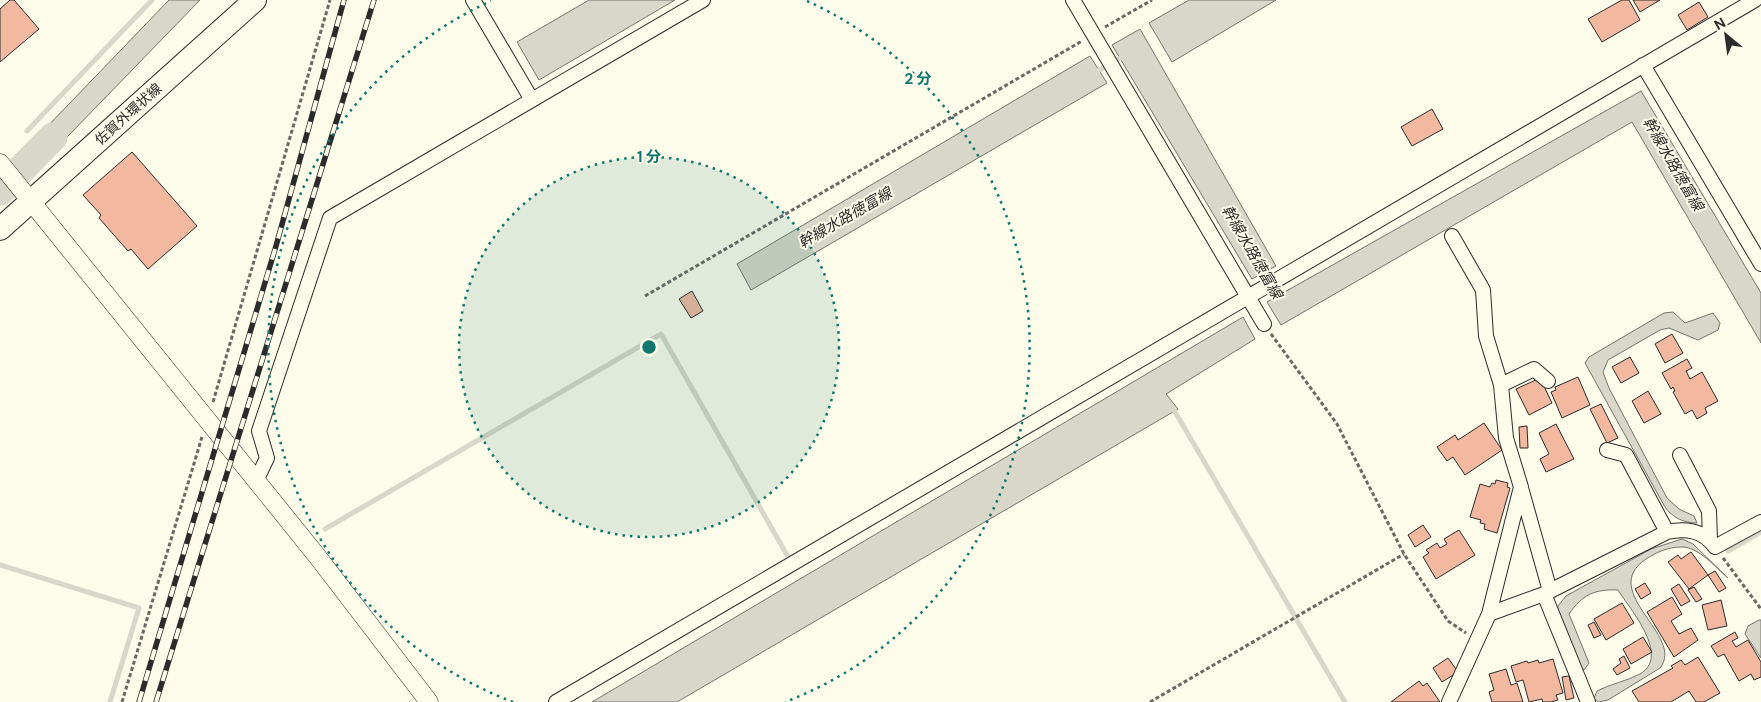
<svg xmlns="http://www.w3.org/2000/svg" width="1761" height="702" font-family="'DM Sans','Noto Sans JP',sans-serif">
	<rect width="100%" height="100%" fill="#fdfbea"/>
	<!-- water -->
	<path fill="#d8d7c9" stroke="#74746e" d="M 169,0 L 200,0 L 36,169 L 25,165 L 19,156 Z
		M 589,0 L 675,0 L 539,80 L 517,42 Z
		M 1189,0 L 1276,0 L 1172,62 L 1149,23 Z
		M 1140,29 L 1276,266 L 1252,279 L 1112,45 Z
		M 1090,56 L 1107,83 L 751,290 L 737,264 Z
		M 1641,91 L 1761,293 L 1761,343 L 1632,122 L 1281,325 L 1267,302 Z
		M 1673,312 L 1685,323 L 1713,313 L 1720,323 L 1718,330 L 1698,340 L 1669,328 L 1660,330 L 1608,360 L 1603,372 L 1609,388 L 1667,498 L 1679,509 L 1694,516 L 1697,523 C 1683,523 1672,517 1665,507 L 1585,363 L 1589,357 L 1664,313 Z
		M 1243,317 L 1255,339 L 1166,394 L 1178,409 L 677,702 L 592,702 Z
		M 1682,539 L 1693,544 L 1728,578 C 1716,568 1698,546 1681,547 C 1668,547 1657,552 1646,559 C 1597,592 1686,636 1660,668 L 1608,700 L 1598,702 L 1594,698 L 1597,691 C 1610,684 1627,681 1640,674 C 1671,656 1630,609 1618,590 C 1594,589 1582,595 1569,614 L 1589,663 L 1584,670 L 1577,663 L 1557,614 L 1558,606 L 1566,596 L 1651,549 Z
		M 1759,620 L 1761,620 L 1761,658 L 1745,634 L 1748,626 Z"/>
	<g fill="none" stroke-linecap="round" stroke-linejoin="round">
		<!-- stream -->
		<path stroke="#d8d7c9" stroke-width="5" d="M 1094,73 L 1126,55
			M 27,131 L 152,0
			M 1261,268 L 1281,302
			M 1171,405 L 1345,702
			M 325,529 L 661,334 L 787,555
			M 1728,551 L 1761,532
			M 0,565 L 139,608 L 110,702"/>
		<!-- river -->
		<path stroke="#d8d7c9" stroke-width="29" d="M 0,191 L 53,137"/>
	</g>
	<!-- building -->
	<path fill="#f2b8a0" stroke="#2b2b2b" d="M 10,0 L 14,0 L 39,29 L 0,62 L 0,9 Z
		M 1622,0 L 1629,0 L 1640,20 L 1602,42 L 1588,19 Z
		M 1633,0 L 1660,0 L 1640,12 Z
		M 1699,2 L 1708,17 L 1687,30 L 1678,15 Z
		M 1432,109 L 1443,129 L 1412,146 L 1401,127 Z
		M 132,152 L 197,226 L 148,269 L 131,249 L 128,251 L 99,218 L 101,215 L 83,195 Z
		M 692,291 L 703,311 L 691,318 L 679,299 Z
		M 1672,334 L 1683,353 L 1665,363 L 1655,344 Z
		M 1630,357 L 1639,373 L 1621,383 L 1612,367 Z
		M 1687,359 L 1692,368 L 1686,371 L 1690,379 L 1702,372 L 1718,401 L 1705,408 L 1707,413 L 1697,419 L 1692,410 L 1685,414 L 1673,392 L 1675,391 L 1673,387 L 1671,389 L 1662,373 Z
		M 1578,377 L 1590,405 L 1562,418 L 1551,392 L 1556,390 L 1555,387 Z
		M 1540,378 L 1552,403 L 1529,415 L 1516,389 Z
		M 1648,391 L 1661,414 L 1644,423 L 1632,401 Z
		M 1601,404 L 1618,438 L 1607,443 L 1590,409 Z
		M 1484,423 L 1502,450 L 1465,475 L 1453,457 L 1447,461 L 1437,447 L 1455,435 L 1458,440 Z
		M 1556,424 L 1574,459 L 1546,472 L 1540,459 L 1549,454 L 1539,433 Z
		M 1527,426 L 1528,448 L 1520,448 L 1519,427 Z
		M 1496,480 L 1508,483 L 1507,487 L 1510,488 L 1497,533 L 1484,529 L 1485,524 L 1480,523 L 1481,520 L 1470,517 L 1480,484 L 1490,487 L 1492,483 L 1495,484 Z
		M 1423,525 L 1431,537 L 1415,547 L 1408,535 Z
		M 1459,530 L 1475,555 L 1436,579 L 1423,557 L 1429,553 L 1426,550 L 1437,543 L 1440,548 L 1447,544 L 1444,539 Z
		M 1691,552 L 1708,575 L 1689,589 L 1668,562 L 1678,555 L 1681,559 Z
		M 1715,571 L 1726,588 L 1719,592 L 1708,575 Z
		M 1645,583 L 1651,593 L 1641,599 L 1635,589 Z
		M 1679,584 L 1690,601 L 1681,606 L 1671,589 Z
		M 1694,587 L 1702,599 L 1696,602 L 1688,590 Z
		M 1672,597 L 1682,614 L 1671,621 L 1679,634 L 1691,628 L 1698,640 L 1674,657 L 1647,612 Z
		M 1721,600 L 1727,626 L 1708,630 L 1702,605 Z
		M 1622,603 L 1634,623 L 1606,640 L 1594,619 Z
		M 1594,622 L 1601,635 L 1594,638 L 1588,625 Z
		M 1735,632 L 1738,638 L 1732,641 L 1736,647 L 1748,640 L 1761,662 L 1761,677 L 1754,680 L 1751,674 L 1739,681 L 1724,654 L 1718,657 L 1711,646 Z
		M 1643,637 L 1652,652 L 1631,664 L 1623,649 Z
		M 1624,656 L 1630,668 L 1617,675 L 1613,669 L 1621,663 L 1619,659 Z
		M 1698,657 L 1720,693 L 1704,702 L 1696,702 L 1689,691 L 1671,702 L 1639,702 L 1632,691 L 1673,668 L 1671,666 L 1681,660 L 1685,665 Z
		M 1448,658 L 1458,672 L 1442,682 L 1433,668 Z
		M 1553,659 L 1563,693 L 1556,695 L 1558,700 L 1551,702 L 1543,702 L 1542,699 L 1529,702 L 1523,680 L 1516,682 L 1511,666 L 1527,661 L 1528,663 L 1538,660 L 1539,663 Z
		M 1506,669 L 1511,685 L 1517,683 L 1523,702 L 1492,702 L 1489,692 L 1494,690 L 1489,674 Z
		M 1569,676 L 1574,698 L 1566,700 L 1562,677 Z
		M 1419,681 L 1423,686 L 1427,683 L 1440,702 L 1391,702 Z"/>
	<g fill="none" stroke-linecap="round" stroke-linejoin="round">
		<defs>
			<path id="minor" d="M 473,0 L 532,100
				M 1073,0 L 1264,324
				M 1643,65 L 1761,264
				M 1452,236 L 1483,290 L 1486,336 L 1501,385 L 1506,438 L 1521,487 L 1489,614
				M 1501,385 L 1534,369 L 1548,381
				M 1607,450 L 1626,455 L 1667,532
				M 1680,455 L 1709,511 L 1710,540
				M 256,481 L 267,458 L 259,431 L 330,218 L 703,0
				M 1521,488 L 1550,591
				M 1544,594 L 1588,702
				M 556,702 L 1755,0
				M 1449,702 L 1489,614 L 1544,594 L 1667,532 C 1686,528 1703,530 1715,547 L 1761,522"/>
			<path id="tertiary" d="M 0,163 L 317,556 L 429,702"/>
			<path id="primary" d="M 0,229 L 255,0"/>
		</defs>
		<!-- minor casing -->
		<use href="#minor" stroke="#2b2b2b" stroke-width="16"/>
		<!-- tertiary casing -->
		<use href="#tertiary" stroke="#2b2b2b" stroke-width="19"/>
		<!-- primary casing -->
		<use href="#primary" stroke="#2b2b2b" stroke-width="24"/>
		<!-- path -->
		<path stroke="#6a6964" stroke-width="3" stroke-dasharray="4 2.5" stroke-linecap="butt" d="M 1105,27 L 1152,0
			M 645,296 L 1082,41
			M 1271,334 L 1337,424 L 1404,554 L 1448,621 L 1466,633
			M 213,402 L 330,0
			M 1723,558 L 1761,609
			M 122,702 L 202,437
			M 1150,702 L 1404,554"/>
		<!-- minor -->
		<use href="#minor" stroke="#fdfbea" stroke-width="14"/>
		<!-- tertiary -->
		<use href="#tertiary" stroke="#fdfbea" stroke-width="18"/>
		<!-- primary -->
		<use href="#primary" stroke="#fdfbea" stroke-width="22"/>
		<defs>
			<path id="rail" d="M 139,702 L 276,246 L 344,0
				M 156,702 L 374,0"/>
		</defs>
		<!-- rail casing -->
		<use href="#rail" stroke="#2b2b2b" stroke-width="5.5"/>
		<!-- rail -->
		<use href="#rail" stroke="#fdfbea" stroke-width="4" stroke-dasharray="11" stroke-linecap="butt"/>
	</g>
	<!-- distance rings -->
	<circle cx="649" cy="347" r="190" fill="#0f766e" fill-opacity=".12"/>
	<g fill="none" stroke="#0f766e" stroke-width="2.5" stroke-dasharray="2.5 5">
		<circle cx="649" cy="347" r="190"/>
		<path d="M513 702A380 380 0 0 1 491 1M807 1A380 380 0 0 1 785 702"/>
	</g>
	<g text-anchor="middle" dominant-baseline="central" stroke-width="4" stroke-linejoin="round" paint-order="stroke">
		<!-- street labels -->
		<g font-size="14" fill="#2b2b2b" stroke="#fdfbea">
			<text transform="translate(128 114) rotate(-42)">佐賀外環状線</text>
		</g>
		<!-- water labels -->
		<g font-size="15" font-style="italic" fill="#2b2b2b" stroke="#fdfbea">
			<text transform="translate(1673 164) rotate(60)">幹線水路徳富線</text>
			<text transform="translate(845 218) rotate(-30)">幹線水路徳富線</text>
			<text transform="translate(1252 252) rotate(60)">幹線水路徳富線</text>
		</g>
	</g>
	<circle cx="649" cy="347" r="8" fill="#0f766e" stroke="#fdfbea" stroke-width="2.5"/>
	<g font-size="15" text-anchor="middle" font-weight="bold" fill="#0f766e" stroke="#fdfbea" stroke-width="4" stroke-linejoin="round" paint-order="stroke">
		<text x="918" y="84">2 分</text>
		<text x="649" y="162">1 分</text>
	</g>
	<!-- north arrow -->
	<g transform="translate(1726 35) rotate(331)" stroke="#fdfbea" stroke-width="4" paint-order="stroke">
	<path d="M0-4L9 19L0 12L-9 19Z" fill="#2b2b2b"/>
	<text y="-8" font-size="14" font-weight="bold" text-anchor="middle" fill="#2b2b2b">N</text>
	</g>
</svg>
